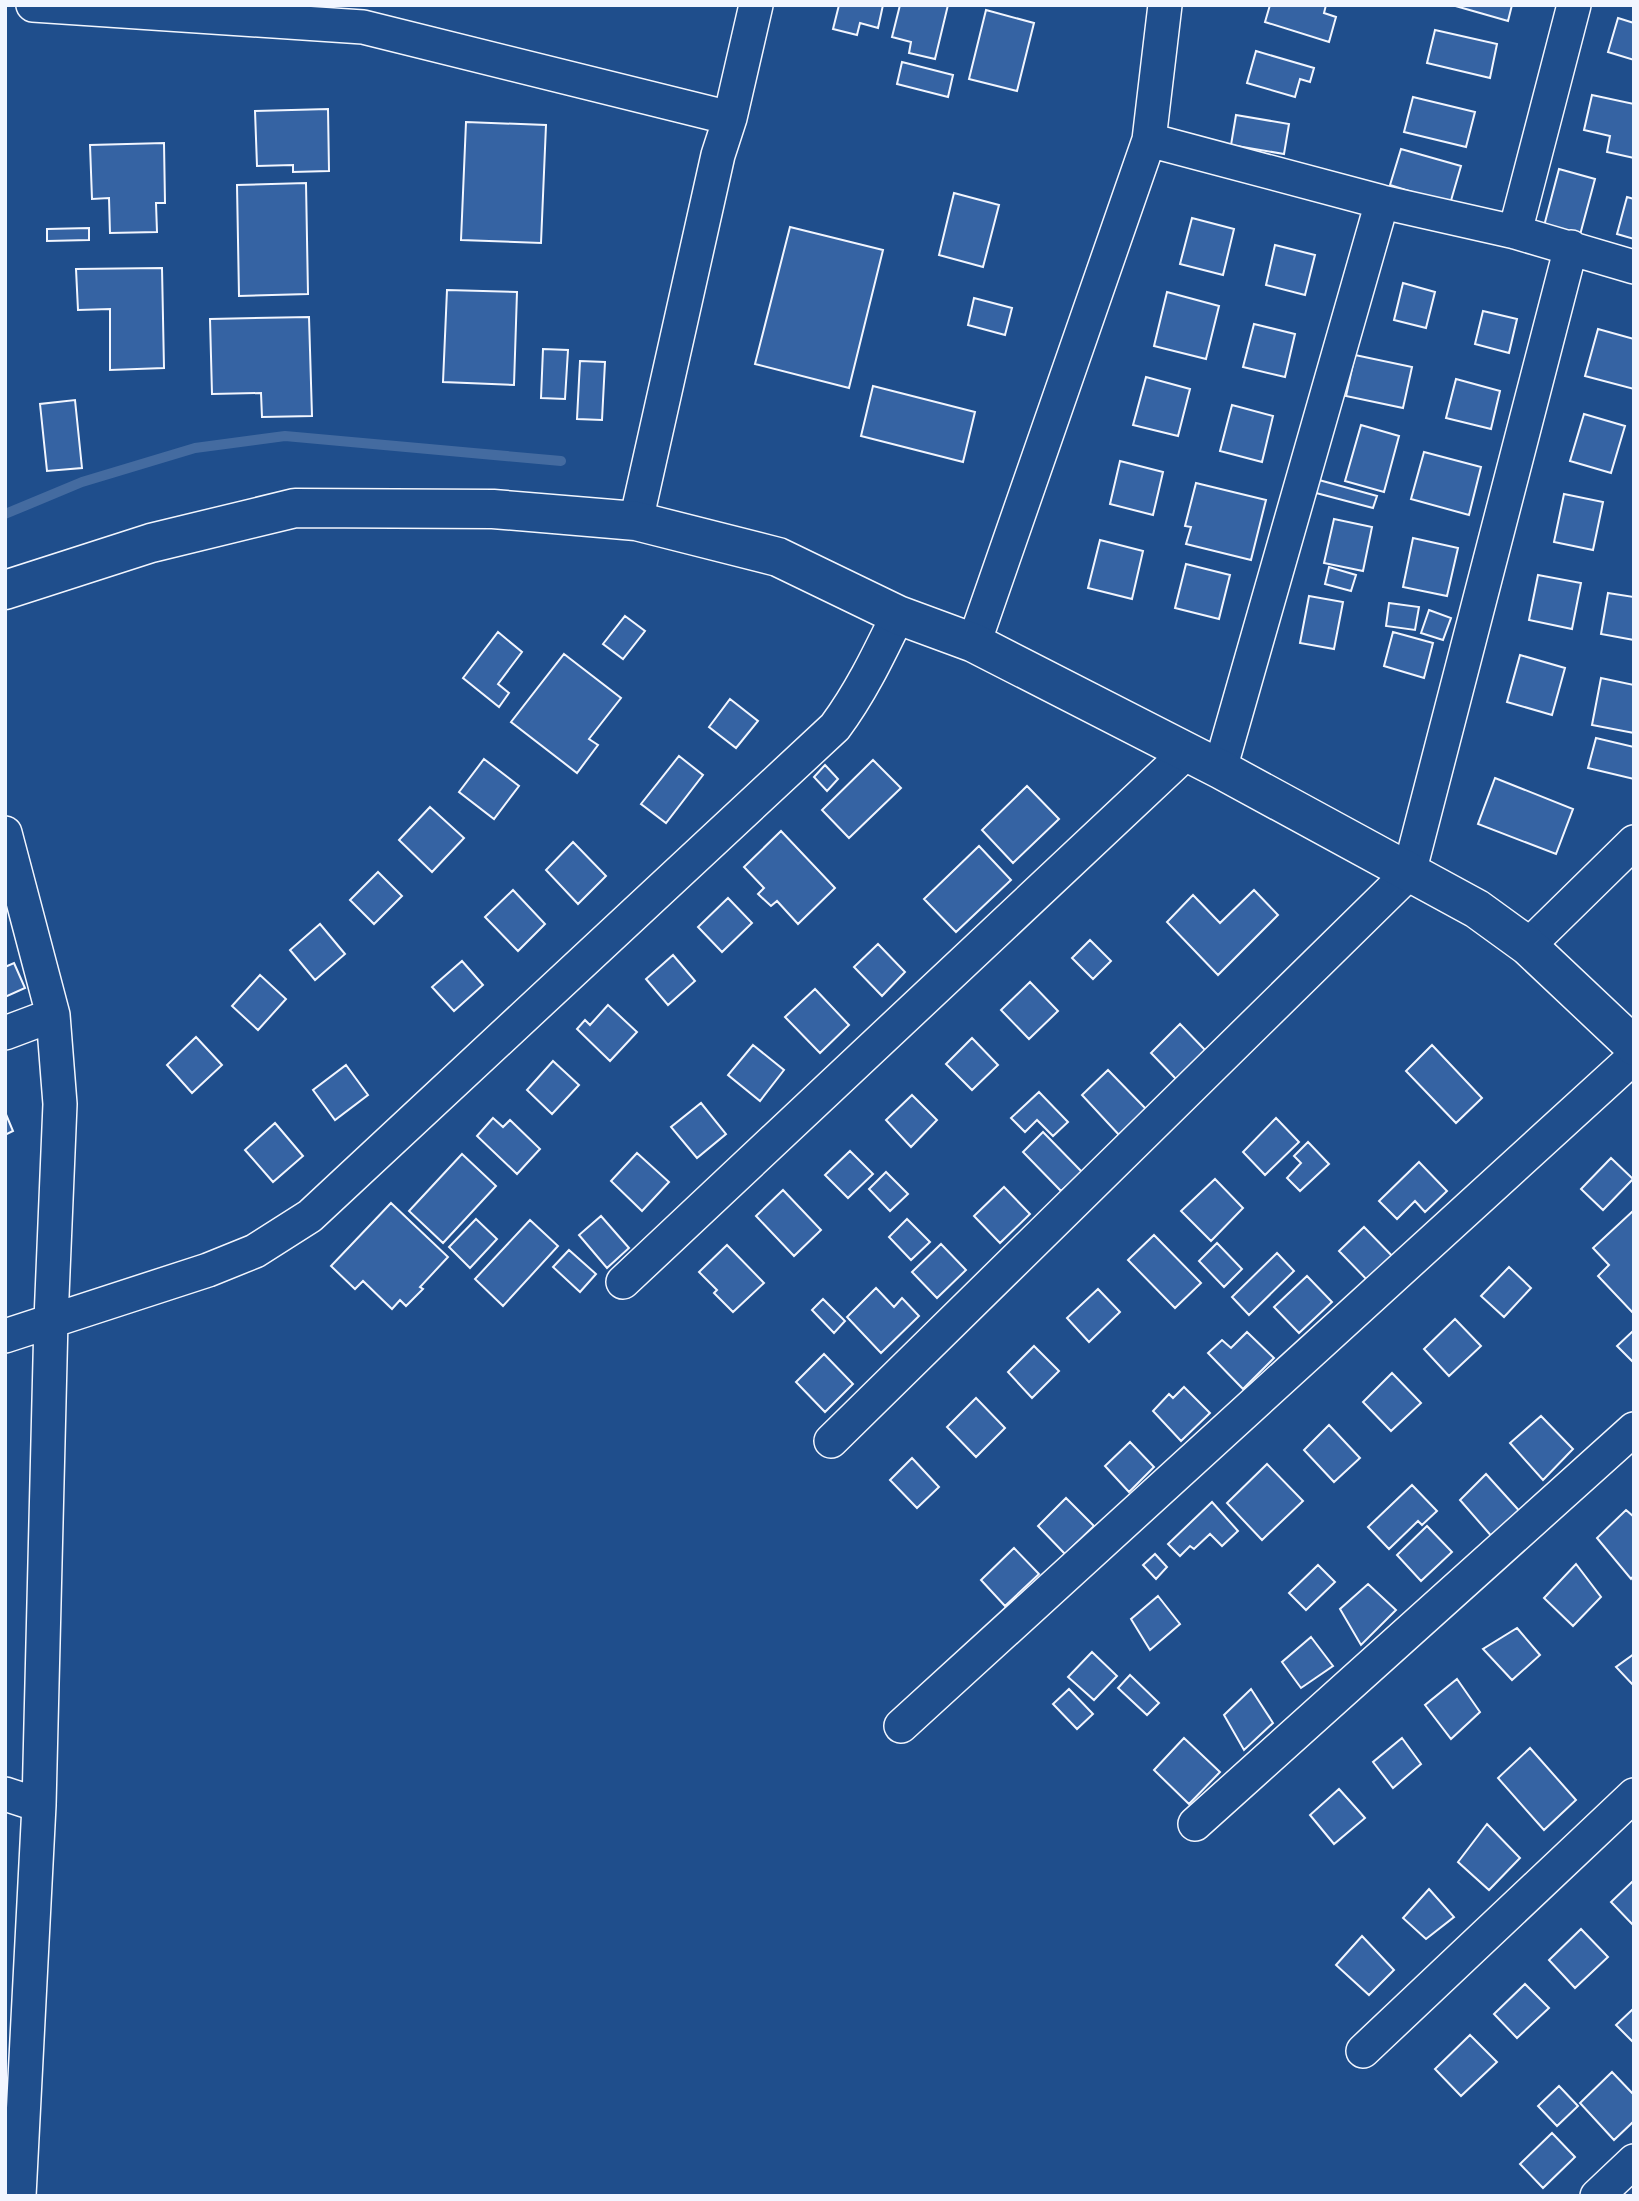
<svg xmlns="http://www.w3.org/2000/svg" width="1639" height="2201" font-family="Figtree,sans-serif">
	<rect width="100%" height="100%" fill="#1f4e8c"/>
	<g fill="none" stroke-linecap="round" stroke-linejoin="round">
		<!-- stream -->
		<path stroke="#446ba0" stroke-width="10" d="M 5,514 L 82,482 L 195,448 L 285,436 L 561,461"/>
	</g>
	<!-- building -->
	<path fill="#3563a3" stroke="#f2f6ff" stroke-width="2" d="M 839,5 L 883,5 L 878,28 L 860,23 L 857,35 L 833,29 Z
		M 900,5 L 948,5 L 935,59 L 909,53 L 911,42 L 892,37 Z
		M 1270,5 L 1326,5 L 1324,13 L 1336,17 L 1329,42 L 1265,22 Z
		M 1452,5 L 1512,5 L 1508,21 Z
		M 986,10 L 1034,23 L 1017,91 L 969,79 Z
		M 1618,18 L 1634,23 L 1634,60 L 1608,52 Z
		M 1435,30 L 1497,44 L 1490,78 L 1427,63 Z
		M 1256,51 L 1314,68 L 1310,82 L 1300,79 L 1295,97 L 1247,83 Z
		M 902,62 L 953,75 L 948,97 L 897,84 Z
		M 1592,95 L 1634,104 L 1634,158 L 1607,152 L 1610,136 L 1584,130 Z
		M 1413,97 L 1475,112 L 1466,147 L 1404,132 Z
		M 328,109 L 329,171 L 293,172 L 293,165 L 257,166 L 255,111 Z
		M 1236,115 L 1289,124 L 1284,154 L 1231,145 Z
		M 466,122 L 546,125 L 541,243 L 461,240 Z
		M 164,143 L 165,203 L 156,203 L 157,232 L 110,233 L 109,198 L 92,199 L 90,145 Z
		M 1401,149 L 1461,166 L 1450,204 L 1390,185 Z
		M 1559,169 L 1595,179 L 1580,235 L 1544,226 Z
		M 306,183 L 308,294 L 239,296 L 237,185 Z
		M 954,193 L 999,205 L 983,267 L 939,255 Z
		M 1627,197 L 1634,199 L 1634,239 L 1617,234 Z
		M 1192,218 L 1234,229 L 1223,275 L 1180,264 Z
		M 790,227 L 883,250 L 849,388 L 755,364 Z
		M 89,228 L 89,240 L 47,241 L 47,229 Z
		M 1275,245 L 1315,255 L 1305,295 L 1266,285 Z
		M 162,268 L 164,368 L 110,370 L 110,309 L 78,310 L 76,269 Z
		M 1403,283 L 1435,292 L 1426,328 L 1394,320 Z
		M 447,290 L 517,292 L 514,385 L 443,382 Z
		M 1167,292 L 1219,306 L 1206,359 L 1154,346 Z
		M 974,298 L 1012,308 L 1005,335 L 968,325 Z
		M 1483,311 L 1517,319 L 1509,353 L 1475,344 Z
		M 309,317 L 312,416 L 262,417 L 261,393 L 212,394 L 210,319 Z
		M 1254,324 L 1295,334 L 1285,377 L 1243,367 Z
		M 1598,329 L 1634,339 L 1634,389 L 1585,376 Z
		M 543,349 L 568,350 L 565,399 L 541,398 Z
		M 1355,355 L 1412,367 L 1403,408 L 1346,396 Z
		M 580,361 L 605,362 L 602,420 L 577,419 Z
		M 1146,377 L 1190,389 L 1178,436 L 1133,425 Z
		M 1456,379 L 1500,391 L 1491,429 L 1446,418 Z
		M 873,386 L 975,412 L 963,462 L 861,436 Z
		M 75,400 L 82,468 L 47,471 L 40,404 Z
		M 1232,405 L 1273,416 L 1262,462 L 1220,451 Z
		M 1584,414 L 1625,426 L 1611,473 L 1570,461 Z
		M 1361,425 L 1399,436 L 1384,492 L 1345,481 Z
		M 1424,452 L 1481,467 L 1469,515 L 1411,499 Z
		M 1120,461 L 1163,472 L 1153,515 L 1110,504 Z
		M 1319,480 L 1377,496 L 1373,508 L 1316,493 Z
		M 1196,483 L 1266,500 L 1251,560 L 1186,544 L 1191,527 L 1185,526 Z
		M 1564,494 L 1603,502 L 1593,550 L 1554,542 Z
		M 1334,519 L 1372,527 L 1363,571 L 1324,563 Z
		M 1413,538 L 1458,548 L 1447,596 L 1403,587 Z
		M 1100,540 L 1143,551 L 1132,599 L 1088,588 Z
		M 1186,564 L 1230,575 L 1219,619 L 1175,608 Z
		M 1329,567 L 1356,575 L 1351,591 L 1325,584 Z
		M 1538,575 L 1581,583 L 1572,629 L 1529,620 Z
		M 1608,593 L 1634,597 L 1634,640 L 1601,634 Z
		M 1309,596 L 1343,602 L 1334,649 L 1300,643 Z
		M 1389,603 L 1419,607 L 1415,630 L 1386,626 Z
		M 1429,610 L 1451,618 L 1443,640 L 1421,633 Z
		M 625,616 L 645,631 L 623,659 L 603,644 Z
		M 498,632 L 522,652 L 498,684 L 509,693 L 499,707 L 463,678 Z
		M 1393,632 L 1433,643 L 1424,678 L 1384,666 Z
		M 564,654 L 621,698 L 589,739 L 598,745 L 577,773 L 511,722 Z
		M 1520,655 L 1565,668 L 1552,715 L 1507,702 Z
		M 1601,678 L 1634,685 L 1634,733 L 1592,725 Z
		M 730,699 L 758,721 L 736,748 L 709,727 Z
		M 1596,738 L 1634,747 L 1634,779 L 1588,768 Z
		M 679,756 L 703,775 L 666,823 L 641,804 Z
		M 484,759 L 519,786 L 494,819 L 459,792 Z
		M 873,760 L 901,788 L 849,838 L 822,810 Z
		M 825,765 L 838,779 L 827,791 L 814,777 Z
		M 1495,778 L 1573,809 L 1556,854 L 1478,824 Z
		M 1027,786 L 1059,819 L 1013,863 L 982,830 Z
		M 430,807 L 464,838 L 432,872 L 399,840 Z
		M 781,831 L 835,888 L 798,924 L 777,901 L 771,906 L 758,894 L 764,888 L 744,867 Z
		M 573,842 L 606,876 L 578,904 L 546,870 Z
		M 979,846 L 1011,880 L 956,932 L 924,899 Z
		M 378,872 L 402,896 L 374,924 L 350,900 Z
		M 513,890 L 545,924 L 518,951 L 485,917 Z
		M 1254,890 L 1278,915 L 1218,975 L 1167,922 L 1193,895 L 1220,923 Z
		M 728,898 L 752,923 L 722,952 L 698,927 Z
		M 320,924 L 345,954 L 315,980 L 290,950 Z
		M 1090,940 L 1111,961 L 1093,979 L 1072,958 Z
		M 878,944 L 905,972 L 882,996 L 854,967 Z
		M 673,955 L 695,981 L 668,1005 L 646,979 Z
		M 462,961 L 483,985 L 454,1011 L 432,987 Z
		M 14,963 L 25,988 L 5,997 L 5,967 Z
		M 260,975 L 286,999 L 258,1030 L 232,1006 Z
		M 1030,982 L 1058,1011 L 1029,1039 L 1001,1010 Z
		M 815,989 L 849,1025 L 820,1053 L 785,1017 Z
		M 608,1005 L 637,1032 L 610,1061 L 577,1029 L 585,1020 L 590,1025 Z
		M 1180,1024 L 1206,1051 L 1177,1080 L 1151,1053 Z
		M 196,1037 L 222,1065 L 192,1093 L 167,1065 Z
		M 972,1038 L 998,1065 L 972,1090 L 946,1064 Z
		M 753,1045 L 784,1070 L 760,1101 L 728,1075 Z
		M 1432,1045 L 1482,1098 L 1456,1123 L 1406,1071 Z
		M 553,1061 L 579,1085 L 552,1114 L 527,1090 Z
		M 346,1065 L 368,1095 L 335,1120 L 313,1090 Z
		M 1108,1070 L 1147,1110 L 1120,1136 L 1082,1095 Z
		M 1039,1092 L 1068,1122 L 1053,1136 L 1037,1120 L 1025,1132 L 1011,1118 Z
		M 912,1095 L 937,1120 L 911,1147 L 886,1120 Z
		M 701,1103 L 726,1134 L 697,1158 L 671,1127 Z
		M 5,1112 L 13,1131 L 5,1135 Z
		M 493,1118 L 503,1127 L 510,1120 L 540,1149 L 517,1174 L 477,1136 Z
		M 1276,1118 L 1299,1142 L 1265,1175 L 1243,1152 Z
		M 275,1123 L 303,1156 L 273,1182 L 245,1150 Z
		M 1043,1132 L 1082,1172 L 1061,1191 L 1023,1152 Z
		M 1308,1142 L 1329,1164 L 1300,1191 L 1287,1178 L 1301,1163 L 1294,1156 Z
		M 850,1151 L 873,1174 L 848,1198 L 825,1175 Z
		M 637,1153 L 669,1182 L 642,1211 L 611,1181 Z
		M 462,1154 L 496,1186 L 443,1243 L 409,1211 Z
		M 1611,1158 L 1633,1179 L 1603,1210 L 1581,1189 Z
		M 1419,1162 L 1447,1191 L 1425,1212 L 1415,1201 L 1397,1219 L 1379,1201 Z
		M 886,1172 L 908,1194 L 890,1211 L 869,1189 Z
		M 1215,1179 L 1243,1208 L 1211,1241 L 1181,1211 Z
		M 1004,1187 L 1030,1214 L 1000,1243 L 974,1216 Z
		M 783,1190 L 821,1230 L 794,1256 L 756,1216 Z
		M 391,1203 L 448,1257 L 420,1287 L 423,1289 L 406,1306 L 400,1300 L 392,1309 L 363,1281 L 355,1289 L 331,1266 Z
		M 1634,1210 L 1634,1314 L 1598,1276 L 1609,1265 L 1593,1248 Z
		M 601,1216 L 629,1248 L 607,1268 L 579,1235 Z
		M 476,1219 L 497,1239 L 470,1268 L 449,1247 Z
		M 907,1219 L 930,1242 L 911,1260 L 889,1237 Z
		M 530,1220 L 558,1246 L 503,1306 L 475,1279 Z
		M 1364,1227 L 1398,1262 L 1373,1286 L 1339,1251 Z
		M 1154,1235 L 1201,1283 L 1175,1308 L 1128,1260 Z
		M 1217,1243 L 1242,1269 L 1224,1287 L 1199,1261 Z
		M 941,1244 L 966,1270 L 937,1298 L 912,1272 Z
		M 727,1245 L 764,1283 L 733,1312 L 714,1293 L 717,1290 L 699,1272 Z
		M 569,1250 L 596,1274 L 580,1292 L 553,1267 Z
		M 1277,1253 L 1294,1271 L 1249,1315 L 1232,1297 Z
		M 1509,1267 L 1531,1288 L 1504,1317 L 1481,1296 Z
		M 1307,1276 L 1332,1302 L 1299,1333 L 1274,1307 Z
		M 876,1288 L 894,1307 L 902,1298 L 919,1316 L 881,1353 L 847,1317 Z
		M 1098,1289 L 1120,1312 L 1089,1342 L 1067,1318 Z
		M 823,1299 L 845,1321 L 834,1333 L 812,1310 Z
		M 1455,1319 L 1481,1346 L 1449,1376 L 1424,1349 Z
		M 1634,1330 L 1634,1363 L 1617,1346 Z
		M 1247,1332 L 1274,1358 L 1243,1389 L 1208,1353 L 1222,1340 L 1231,1348 Z
		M 1034,1346 L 1059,1371 L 1032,1398 L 1008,1372 Z
		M 824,1354 L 853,1384 L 825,1412 L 796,1382 Z
		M 1392,1373 L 1421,1403 L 1391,1431 L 1363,1402 Z
		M 1184,1387 L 1210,1413 L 1181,1441 L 1153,1411 L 1169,1394 L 1173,1398 Z
		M 976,1398 L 1005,1428 L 976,1457 L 947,1427 Z
		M 1541,1416 L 1573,1449 L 1543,1480 L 1510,1443 Z
		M 1329,1425 L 1360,1458 L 1334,1482 L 1304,1450 Z
		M 1130,1442 L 1154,1467 L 1129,1492 L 1105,1466 Z
		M 912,1458 L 939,1487 L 917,1508 L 890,1480 Z
		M 1267,1464 L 1303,1501 L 1262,1540 L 1227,1503 Z
		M 1486,1474 L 1523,1515 L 1494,1539 L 1460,1500 Z
		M 1412,1485 L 1437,1511 L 1422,1525 L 1418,1521 L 1389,1549 L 1368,1527 Z
		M 1066,1498 L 1094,1526 L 1065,1554 L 1038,1526 Z
		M 1212,1502 L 1238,1531 L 1222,1546 L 1210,1534 L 1194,1549 L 1190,1546 L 1180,1556 L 1168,1544 Z
		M 1626,1510 L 1634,1517 L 1634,1575 L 1631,1579 L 1597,1538 Z
		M 1427,1526 L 1452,1552 L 1421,1581 L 1397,1555 Z
		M 1014,1548 L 1039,1574 L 1005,1606 L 981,1580 Z
		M 1155,1554 L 1167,1567 L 1156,1579 L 1143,1565 Z
		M 1576,1564 L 1601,1597 L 1573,1626 L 1544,1598 Z
		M 1318,1565 L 1335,1582 L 1306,1610 L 1289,1593 Z
		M 1368,1584 L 1396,1610 L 1361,1645 L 1340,1609 Z
		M 1158,1596 L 1180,1624 L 1150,1650 L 1131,1619 Z
		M 1517,1628 L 1540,1655 L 1512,1680 L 1483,1649 Z
		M 1311,1637 L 1333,1666 L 1301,1688 L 1282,1662 Z
		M 1092,1652 L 1117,1676 L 1094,1700 L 1068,1677 Z
		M 1634,1654 L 1634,1686 L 1616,1667 Z
		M 1130,1675 L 1159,1703 L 1147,1715 L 1118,1688 Z
		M 1457,1679 L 1480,1712 L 1451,1739 L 1425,1705 Z
		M 1069,1689 L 1093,1714 L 1077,1729 L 1053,1704 Z
		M 1251,1689 L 1273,1723 L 1244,1750 L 1224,1715 Z
		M 1184,1738 L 1220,1772 L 1189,1804 L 1154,1770 Z
		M 1402,1738 L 1421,1764 L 1393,1788 L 1373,1762 Z
		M 1530,1748 L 1576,1800 L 1544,1830 L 1498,1778 Z
		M 1339,1789 L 1365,1818 L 1334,1844 L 1310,1815 Z
		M 1487,1824 L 1520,1858 L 1489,1890 L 1458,1862 Z
		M 1634,1880 L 1634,1926 L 1611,1902 Z
		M 1429,1889 L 1454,1917 L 1426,1939 L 1403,1918 Z
		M 1581,1929 L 1608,1957 L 1575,1988 L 1549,1960 Z
		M 1362,1936 L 1394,1970 L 1369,1995 L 1336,1965 Z
		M 1525,1984 L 1549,2008 L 1517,2038 L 1494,2014 Z
		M 1634,2008 L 1634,2043 L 1616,2025 Z
		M 1470,2035 L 1497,2062 L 1461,2096 L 1435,2069 Z
		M 1612,2072 L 1634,2095 L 1634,2121 L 1614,2140 L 1580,2103 Z
		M 1559,2086 L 1578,2106 L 1557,2126 L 1538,2106 Z
		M 1552,2133 L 1575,2157 L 1543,2188 L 1520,2164 Z"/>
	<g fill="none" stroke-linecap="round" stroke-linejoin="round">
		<defs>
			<path id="street" d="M 33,5 L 363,27 L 730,118
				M 1149,140 L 1382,202 L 1515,232 L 1634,267
				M 1515,232 L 1574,5
				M 636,521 L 718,155 L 730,118 L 756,5
				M 974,643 L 1149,140 L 1165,5
				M 1220,769 L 1382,202
				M 5,833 L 53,1015 L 60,1104 L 51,1320 L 39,1805 L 19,2196
				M 1528,946 L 1634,842
				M 5,1033 L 53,1015
				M 623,1282 L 1186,753
				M 5,1336 L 208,1270 L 255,1251 L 310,1216 L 835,727 C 861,692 879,654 898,615
				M 831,1441 L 1409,873 L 1571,247
				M 901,1726 L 1634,1057
				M 5,1794 L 39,1805
				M 1195,1824 L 1634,1429
				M 1363,2051 L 1634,1795
				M 1597,2196 L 1634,2161"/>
			<path id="secondary" d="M 5,590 L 151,543 L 295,508 L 493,509 L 636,521 L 778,557 L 898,615 L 974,643 L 1220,769 L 1477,909 L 1528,946 L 1634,1046"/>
		</defs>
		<!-- street casing -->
		<use href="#street" stroke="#f2f6ff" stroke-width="36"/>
		<!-- secondary casing -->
		<use href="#secondary" stroke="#f2f6ff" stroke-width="41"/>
		<!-- street -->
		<use href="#street" stroke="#1f4e8c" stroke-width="33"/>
		<!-- secondary -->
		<use href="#secondary" stroke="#1f4e8c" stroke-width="38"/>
	</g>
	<!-- border -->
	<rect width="1639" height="2201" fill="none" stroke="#f2f6ff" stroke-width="14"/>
</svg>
